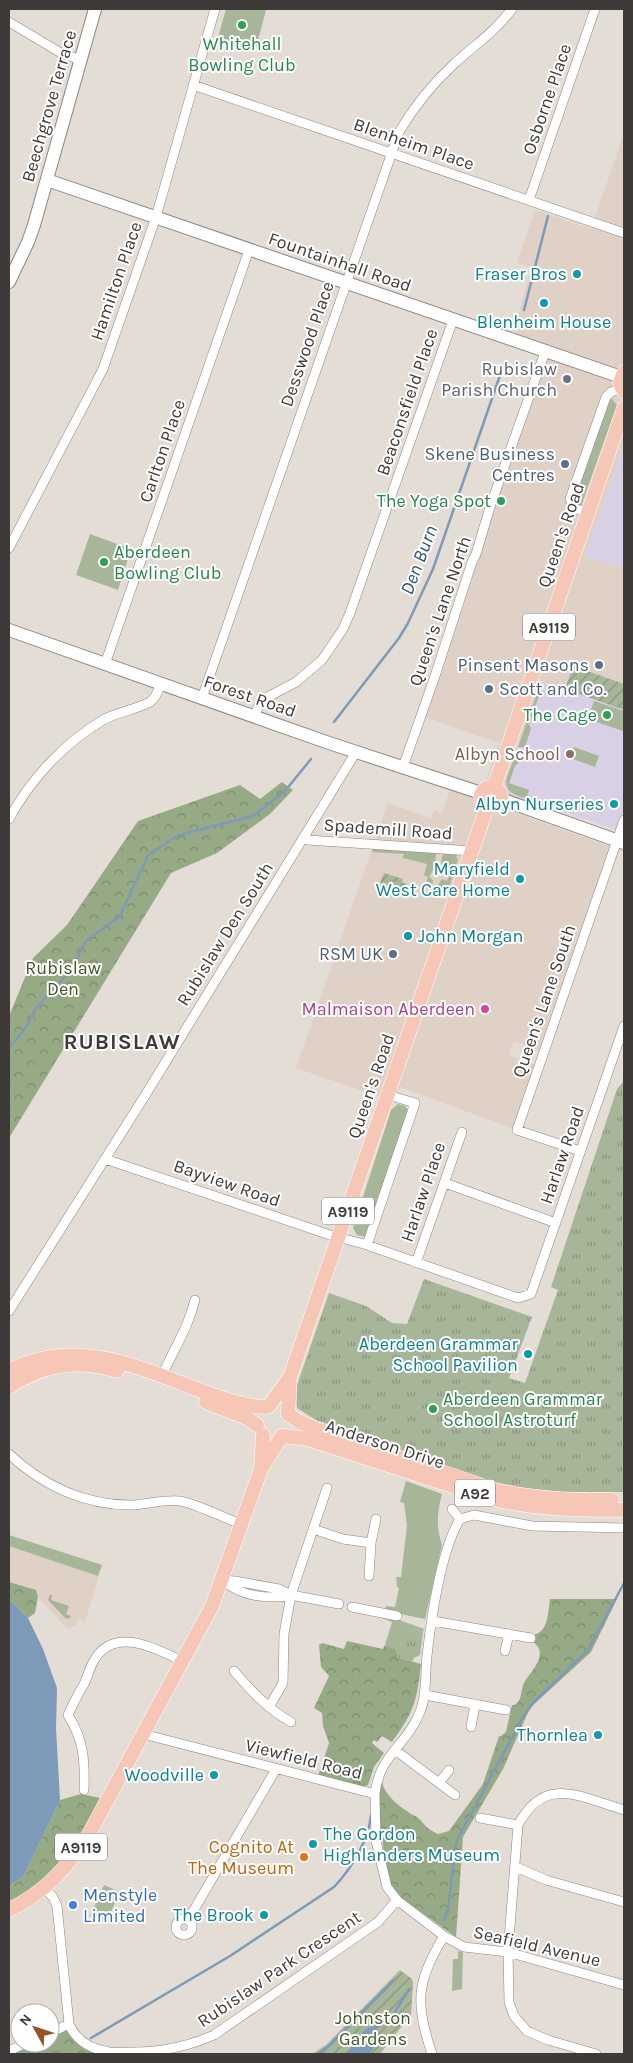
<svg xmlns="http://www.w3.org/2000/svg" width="633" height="2063" font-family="Karla,sans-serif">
	<defs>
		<pattern id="forest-crowns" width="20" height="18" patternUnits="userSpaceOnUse" patternTransform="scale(1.25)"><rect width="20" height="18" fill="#97aa86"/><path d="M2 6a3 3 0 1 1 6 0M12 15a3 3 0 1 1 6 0" fill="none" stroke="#7c8b6e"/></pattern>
		<pattern id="park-tufts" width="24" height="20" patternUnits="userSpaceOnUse" patternTransform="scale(1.25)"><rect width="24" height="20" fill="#a7b699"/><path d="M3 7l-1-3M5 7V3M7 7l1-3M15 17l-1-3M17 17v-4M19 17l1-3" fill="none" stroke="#89957e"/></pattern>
		<pattern id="garden-furrows" width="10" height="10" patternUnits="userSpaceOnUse" patternTransform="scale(1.25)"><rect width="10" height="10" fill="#a7b699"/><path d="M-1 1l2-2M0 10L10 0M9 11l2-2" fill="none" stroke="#89957e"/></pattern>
	</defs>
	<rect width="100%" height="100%" fill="#e4ddd6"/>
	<!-- built -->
	<path fill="#dfd1c5" d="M 624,133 L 624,445 L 585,556 L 624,569 L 624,710 L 541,681 L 506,784 L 512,795 L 507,810 L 611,847 L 541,1051 L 514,1041 L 509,1055 L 520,1059 L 519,1064 L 527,1066 L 529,1063 L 536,1065 L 514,1129 L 400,1087 L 395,1102 L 296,1068 L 388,803 L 431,818 L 434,810 L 442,813 L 452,784 L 475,791 L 487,778 L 499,743 L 424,717 L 491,519 L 492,507 L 550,349 L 516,337 L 517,319 L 531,267 L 517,263 L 535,210 L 591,229 Z
		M 9,1535 L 102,1565 L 85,1622 L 78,1619 L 76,1625 L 71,1628 L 67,1628 L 38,1597 L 36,1590 L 9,1582 Z"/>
	<!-- education -->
	<path fill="#d9d0e5" d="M 624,445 L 624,569 L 585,556 Z
		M 541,681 L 624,710 L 624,808 L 617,830 L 512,795 L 507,789 L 506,784 Z"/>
	<!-- grass -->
	<path fill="#a7b699" d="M 226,9 L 266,10 L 255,52 L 217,41 Z
		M 611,398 L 617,405 L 581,506 L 575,502 L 575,497 L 609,400 Z
		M 90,534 L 131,549 L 118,590 L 76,575 Z
		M 539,688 L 541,690 L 529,725 L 531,728 L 525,747 L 518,747 Z
		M 594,701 L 624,711 L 623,731 L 588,719 Z
		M 574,747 L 599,756 L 595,767 L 570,758 Z
		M 515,756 L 519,762 L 515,766 L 509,783 L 529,790 L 526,799 C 496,789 507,780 515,756 Z
		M 373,849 L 434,853 L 436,854 L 435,866 L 429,877 L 433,880 L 432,885 L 437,886 L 442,879 L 447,881 L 449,876 L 444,874 L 445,871 C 441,866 440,859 444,853 L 457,855 L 456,857 L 458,859 L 447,894 L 425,886 L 428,877 L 424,875 L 427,864 L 403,858 L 404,854 L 372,852 Z
		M 398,1104 L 405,1106 L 409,1112 L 366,1237 L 357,1235 L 353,1228 L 391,1110 Z
		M 406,1481 L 442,1494 C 437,1512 436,1527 442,1545 L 425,1619 L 385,1611 L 386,1606 L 395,1607 L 399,1588 L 397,1587 L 396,1577 L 401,1577 L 407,1525 L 404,1503 L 400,1502 Z
		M 9,1535 L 102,1565 L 98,1576 L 9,1546 Z
		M 50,1595 L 52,1595 L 51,1600 L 69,1606 L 66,1614 L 71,1616 L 69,1619 L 65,1618 L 48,1600 Z
		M 383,1614 L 424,1629 L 423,1632 L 415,1629 L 396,1649 L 385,1645 L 392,1622 L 382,1618 Z
		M 104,1885 L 120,1892 L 106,1923 L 90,1916 Z
		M 458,1951 L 463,1952 L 462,1989 L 452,1991 L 453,1959 L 458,1959 Z"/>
	<!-- forest -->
	<path fill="url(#forest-crowns)" d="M 282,782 L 293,790 L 270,814 L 217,853 L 171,873 L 9,1138 L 9,1016 L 33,958 L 67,925 L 138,821 L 240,785 L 260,799 Z
		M 9,1582 L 36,1590 L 38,1597 L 35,1613 L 28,1618 L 12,1602 L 9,1602 Z
		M 550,1599 L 617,1599 L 591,1652 L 530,1708 L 503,1769 L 463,1837 L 456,1937 L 397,1895 L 387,1880 L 377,1793 L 382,1778 C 381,1791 397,1805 407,1811 C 410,1814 414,1815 417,1817 C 427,1826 424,1827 438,1834 L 449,1831 L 483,1784 L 499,1736 L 501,1736 L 506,1732 L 512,1705 L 515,1705 C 523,1699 520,1691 524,1683 C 531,1671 550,1654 533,1642 L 534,1635 C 549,1631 548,1611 550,1599 Z
		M 347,1641 L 383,1649 L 385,1645 L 396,1649 L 396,1657 L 421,1664 C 417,1701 414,1712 392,1742 L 382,1736 L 377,1742 L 374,1740 L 372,1743 L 384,1753 L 374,1767 L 368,1785 L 359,1788 L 317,1779 L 329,1743 L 323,1726 L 322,1713 L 314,1708 L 329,1676 L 321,1667 L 319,1645 L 322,1643 L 344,1649 Z
		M 81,1794 L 100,1798 C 89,1819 72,1853 56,1870 C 43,1883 25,1896 9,1904 L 9,1886 L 23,1877 L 60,1800 Z
		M 69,2024 L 73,2034 L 109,2054 L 9,2054 L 26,2043 L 50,2043 L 50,2033 Z"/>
	<!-- park -->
	<path fill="url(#park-tufts)" d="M 624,1081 L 624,1492 L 562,1492 L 523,1488 L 485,1480 L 316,1420 L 297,1408 L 296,1388 L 329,1293 L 366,1306 L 392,1323 L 407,1324 L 424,1279 L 532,1317 L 509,1378 L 525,1383 L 558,1290 L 551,1287 L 617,1089 Z
		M 415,1629 L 423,1632 L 420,1655 L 414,1658 L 412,1662 L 396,1657 L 396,1649 Z"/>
	<!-- garden -->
	<path fill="url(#garden-furrows)" d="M 573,666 L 624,684 L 624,710 L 565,689 Z
		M 384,873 L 403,879 L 402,882 L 406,884 L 404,891 L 380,883 Z
		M 400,1970 L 412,1979 L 413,1982 L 411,2015 L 380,2054 L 312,2054 L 326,2045 Z"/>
	<!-- water -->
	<path fill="#7e9ab9" d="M 9,1602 L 12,1602 L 28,1618 L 43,1649 L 57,1688 L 56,1728 L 60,1800 L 23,1877 L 9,1886 Z
		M 380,2024 L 373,2037 L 374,2048 L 369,2054 L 340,2054 L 347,2053 L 365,2029 Z"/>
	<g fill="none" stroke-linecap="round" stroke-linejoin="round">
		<!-- stream -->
		<path stroke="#7e9ab9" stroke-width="2.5" d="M 524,310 L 548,216
			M 334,722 L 399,638 L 408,623 L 433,569 L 505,361
			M 9,1048 L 24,1030 L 37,1007 L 71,970 L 86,941 L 120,916 L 148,855 L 179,835 L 253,816 L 285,791 L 311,759
			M 444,1920 L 448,1910 L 455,1848 L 458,1838 L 523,1717 L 533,1703 L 588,1650 L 624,1583
			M 380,2026 L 392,2017 L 409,1989
			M 91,2038 L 230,1956 L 334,1887 C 352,1868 368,1841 371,1816
			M 318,2054 L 329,2046 L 393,1981"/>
		<defs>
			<path id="street" d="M 9,22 L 61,53 L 81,60
				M 193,85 L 624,233
				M 529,200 L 595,9
				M 588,513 L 574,508 L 570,499 L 606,397 L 611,392 L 621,388
				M 9,548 L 103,369 L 156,217 L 215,9
				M 105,664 L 249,250
				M 202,698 L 399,132 C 414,107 431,85 453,65 C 473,46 495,32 512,9
				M 254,716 L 262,700 L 296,682 L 322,660 L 343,629 L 350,613 L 453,320
				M 403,767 L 435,676 L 472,562 L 476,554 L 490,507 L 545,352
				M 9,819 C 30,780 64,743 103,720 C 117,712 135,710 150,702 L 155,697 L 161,684
				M 303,838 L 308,840 L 472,851
				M 580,1151 L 517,1130 L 624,820
				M 105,1159 L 333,1236 L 364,1244 L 518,1298 L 531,1294 L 624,1026
				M 445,1183 L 556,1223
				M 367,1245 L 415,1103 L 388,1095
				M 416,1263 L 462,1132
				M 9,1311 L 146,1094 L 356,752
				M 162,1376 C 173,1350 188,1329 195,1300
				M 9,1454 C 43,1486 86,1506 134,1505 C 148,1504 165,1499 180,1501 C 197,1504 224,1518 241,1524
				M 452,1509 L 460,1519
				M 313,1529 L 343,1539 L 371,1543
				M 369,1576 L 371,1543 L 376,1519
				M 222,1580 L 235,1581 L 279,1589 L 291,1595 L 339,1604
				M 222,1580 C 240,1596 268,1600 291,1595
				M 352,1607 L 397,1616
				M 433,1621 L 531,1638
				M 505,1651 L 509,1634
				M 234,1671 C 251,1691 268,1709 291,1722
				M 425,1695 L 506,1710
				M 269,1707 L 283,1683 L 284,1634 L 291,1595 L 327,1488
				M 471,1727 L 475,1704
				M 143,1734 L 375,1794 L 376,1841 L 387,1887 L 397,1900 L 444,1936 C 416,1983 415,2002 432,2054
				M 395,1750 L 455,1795
				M 439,1783 L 449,1770
				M 84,1790 C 85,1761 84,1740 68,1715 C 73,1704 78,1694 84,1684 C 88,1676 90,1666 95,1659 C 115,1626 157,1649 182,1661
				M 375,1794 C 379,1755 407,1745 420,1712 C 427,1695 425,1674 427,1656 C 431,1619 441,1550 460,1519 L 474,1515 L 532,1526 L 624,1528
				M 480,1818 L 518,1825 L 508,1952 L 509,2002 L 514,2016 L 527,2031 L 548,2040 L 596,2054
				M 518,1825 C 545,1774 580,1797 624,1810
				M 516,1867 L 546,1880 L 624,1902
				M 45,1889 L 53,1897 L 57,1906 L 69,2024 C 76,2041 91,2049 109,2052 L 109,2054
				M176 1927a8 8 0 1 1 16 0a8 8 0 1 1-16 0Z
				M 188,1920 L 276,1769
				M 444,1936 L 464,1947 L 508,1952 L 624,1985
				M 50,2033 L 69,2024
				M 9,2051 L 26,2043
				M 109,2052 C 148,2053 178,2051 214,2035 L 378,1922 L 397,1900"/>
			<path id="secondary" d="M 47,180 L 621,377
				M 9,282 L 28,242 L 34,225 L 95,9
				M 9,630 L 329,743 L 481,793
				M 501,799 L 624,843"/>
			<path id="primary" d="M 624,372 L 620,383 L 624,392
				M481 797a10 10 0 1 1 20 0a10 10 0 1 1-20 0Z
				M 494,787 L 624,408
				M 9,1371 C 74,1337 136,1366 199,1390 C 221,1398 242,1406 265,1407
				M 9,1387 C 41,1365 79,1358 117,1371
				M 206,1402 L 247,1418 L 257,1425
				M 269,1406 L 290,1377 L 487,807
				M 288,1414 L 298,1421 L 316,1429 L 495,1490 C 534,1499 572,1500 612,1500
				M 288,1414 L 290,1378
				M 282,1436 L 308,1439 L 493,1499 C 540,1510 576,1510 624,1510
				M 262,1467 L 282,1436
				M 9,1910 C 44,1893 67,1868 88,1836 L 212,1606 L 261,1469 L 263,1435"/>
		</defs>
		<!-- street casing -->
		<use href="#street" stroke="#8c857f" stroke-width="10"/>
		<!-- secondary casing -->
		<use href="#secondary" stroke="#8c857f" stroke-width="14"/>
		<!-- primary casing -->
		<use href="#primary" stroke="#fff" stroke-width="15"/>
		<!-- street -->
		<use href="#street" stroke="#fff" stroke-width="9"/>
		<!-- secondary -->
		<use href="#secondary" stroke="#fff" stroke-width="12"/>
		<!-- primary -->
		<use href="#primary" stroke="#f6c7b6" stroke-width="14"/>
	</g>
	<!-- markers -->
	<g fill="#2e9e5b" stroke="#fff" stroke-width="2">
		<circle cx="242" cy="25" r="5"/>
		<circle cx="501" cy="501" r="5"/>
		<circle cx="104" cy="562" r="5"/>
		<circle cx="607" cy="715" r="5"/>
		<circle cx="433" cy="1409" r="5"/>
	</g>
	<g fill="#0f9aa8" stroke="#fff" stroke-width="2">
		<circle cx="577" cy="274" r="5"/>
		<circle cx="544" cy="303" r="5"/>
		<circle cx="614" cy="804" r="5"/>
		<circle cx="520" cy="879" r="5"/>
		<circle cx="408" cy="936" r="5"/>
		<circle cx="528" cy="1354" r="5"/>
		<circle cx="598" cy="1735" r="5"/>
		<circle cx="214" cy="1775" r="5"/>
		<circle cx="313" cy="1844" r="5"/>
		<circle cx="264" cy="1915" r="5"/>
	</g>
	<circle fill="#6b7280" stroke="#fff" stroke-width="2" cx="567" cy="379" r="5"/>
	<g fill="#5c6f8a" stroke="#fff" stroke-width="2">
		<circle cx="565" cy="464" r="5"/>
		<circle cx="599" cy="665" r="5"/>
		<circle cx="489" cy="689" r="5"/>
		<circle cx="393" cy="954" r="5"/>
	</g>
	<circle fill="#8d6e63" stroke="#fff" stroke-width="2" cx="570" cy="754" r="5"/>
	<circle fill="#d1479c" stroke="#fff" stroke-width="2" cx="485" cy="1009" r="5"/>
	<circle fill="#e8710a" stroke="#fff" stroke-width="2" cx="304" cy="1857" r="5"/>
	<circle fill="#3f7fe0" stroke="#fff" stroke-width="2" cx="73" cy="1905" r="5"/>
	<g text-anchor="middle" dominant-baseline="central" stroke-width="4" stroke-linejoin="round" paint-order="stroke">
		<!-- shield labels -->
		<g fill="#fff" stroke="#777573" stroke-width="1">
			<rect x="523" y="613.5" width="52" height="27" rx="4"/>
			<rect x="322" y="1197.5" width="52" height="27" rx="4"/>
			<rect x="455" y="1479.5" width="40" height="27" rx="4"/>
			<rect x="55" y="1833.5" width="52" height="27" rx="4"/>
		</g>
		<g font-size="16" font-weight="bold" fill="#3d3a37">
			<text x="549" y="627">A9119</text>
			<text x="348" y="1211">A9119</text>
			<text x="475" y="1493">A92</text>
			<text x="81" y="1847">A9119</text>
		</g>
		<!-- leisure labels -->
		<g font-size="18" fill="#27864d" stroke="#fff" text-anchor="end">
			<text x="242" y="44" text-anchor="middle">Whitehall<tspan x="242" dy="21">Bowling Club</tspan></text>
			<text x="491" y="501">The Yoga Spot</text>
			<text x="114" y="552" text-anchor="start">Aberdeen<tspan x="114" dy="21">Bowling Club</tspan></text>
			<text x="597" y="715">The Cage</text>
			<text x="443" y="1399" text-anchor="start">Aberdeen Grammar<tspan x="443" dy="21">School Astroturf</tspan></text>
		</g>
		<!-- street labels -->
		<g font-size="18" fill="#3d3a37" stroke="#fff">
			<text transform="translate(547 99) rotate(-71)">Osborne Place</text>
			<text transform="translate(49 106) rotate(-74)">Beechgrove Terrace</text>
			<text transform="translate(414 144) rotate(19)">Blenheim Place</text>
			<text transform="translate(340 262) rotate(19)">Fountainhall Road</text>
			<text transform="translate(116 281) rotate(-71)">Hamilton Place</text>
			<text transform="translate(307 344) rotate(-71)">Desswood Place</text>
			<text transform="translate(407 402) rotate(-71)">Beaconsfield Place</text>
			<text transform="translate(162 451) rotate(-71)">Carlton Place</text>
			<text transform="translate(561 535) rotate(-71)">Queen's Road</text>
			<text transform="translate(440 611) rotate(-71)">Queen's Lane North</text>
			<text transform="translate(250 696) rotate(19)">Forest Road</text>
			<text transform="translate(388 829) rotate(4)">Spademill Road</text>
			<text transform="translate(225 934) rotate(-58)">Rubislaw Den South</text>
			<text transform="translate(544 1001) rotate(-71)">Queen's Lane South</text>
			<text transform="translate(371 1086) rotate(-71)">Queen's Road</text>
			<text transform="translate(562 1155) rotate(-71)">Harlaw Road</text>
			<text transform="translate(227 1183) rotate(19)">Bayview Road</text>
			<text transform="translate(423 1192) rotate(-71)">Harlaw Place</text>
			<text transform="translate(385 1444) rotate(18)">Anderson Drive</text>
			<text transform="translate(304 1759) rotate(14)">Viewfield Road</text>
			<text transform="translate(537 1946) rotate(13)">Seafield Avenue</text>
			<text transform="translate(279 1969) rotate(-34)">Rubislaw Park Crescent</text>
		</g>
		<!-- culture labels -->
		<g font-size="18" fill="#0d838f" stroke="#fff" text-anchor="end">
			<text x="567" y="274">Fraser Bros</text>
			<text x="544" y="322" text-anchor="middle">Blenheim House</text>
			<text x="604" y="804">Albyn Nurseries</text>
			<text x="510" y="869">Maryfield<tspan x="510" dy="21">West Care Home</tspan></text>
			<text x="418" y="936" text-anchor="start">John Morgan</text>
			<text x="518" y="1344">Aberdeen Grammar<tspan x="518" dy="21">School Pavilion</tspan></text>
			<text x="588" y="1735">Thornlea</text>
			<text x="204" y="1775">Woodville</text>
			<text x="323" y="1834" text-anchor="start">The Gordon<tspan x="323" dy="21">Highlanders Museum</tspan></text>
			<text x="254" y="1915">The Brook</text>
		</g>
		<!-- worship labels -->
		<g font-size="18" fill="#5b616d" stroke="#fff" text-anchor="end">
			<text x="557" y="369">Rubislaw<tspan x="557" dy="21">Parish Church</tspan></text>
		</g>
		<!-- service labels -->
		<g font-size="18" fill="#4e5e75" stroke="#fff" text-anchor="end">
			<text x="555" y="454">Skene Business<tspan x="555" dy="21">Centres</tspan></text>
			<text x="589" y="665">Pinsent Masons</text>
			<text x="499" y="689" text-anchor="start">Scott and Co.</text>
			<text x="383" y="954">RSM UK</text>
		</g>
		<!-- education labels -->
		<g font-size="18" fill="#785e54" stroke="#fff" text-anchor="end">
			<text x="560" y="754">Albyn School</text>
		</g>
		<!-- park labels -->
		<g font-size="18" fill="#3e5721" stroke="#fff">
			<text x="63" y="968">Rubislaw<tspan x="63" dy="21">Den</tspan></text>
			<text x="373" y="2018">Johnston<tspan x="373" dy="21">Gardens</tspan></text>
		</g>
		<!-- hotel labels -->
		<g font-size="18" fill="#b23c85" stroke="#fff" text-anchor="end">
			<text x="475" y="1009">Malmaison Aberdeen</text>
		</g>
		<!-- food labels -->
		<g font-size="18" fill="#c56008" stroke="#fff" text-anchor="end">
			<text x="294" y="1847">Cognito At<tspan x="294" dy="21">The Museum</tspan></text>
		</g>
		<!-- shop labels -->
		<g font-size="18" fill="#366cbe" stroke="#fff" text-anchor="start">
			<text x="83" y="1895">Menstyle<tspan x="83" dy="21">Limited</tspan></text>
		</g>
		<!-- water labels -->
		<g font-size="19" font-style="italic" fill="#29537e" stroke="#fff">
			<text transform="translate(419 560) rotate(-69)">Den Burn</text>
		</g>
		<!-- district labels -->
		<g font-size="22" font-weight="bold" letter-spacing="1" fill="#3d3a37" stroke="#fff">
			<text x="122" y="1042">RUBISLAW</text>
		</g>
	</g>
	<!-- border -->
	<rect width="633" height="2063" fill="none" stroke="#3d3a37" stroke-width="20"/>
	<!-- north arrow -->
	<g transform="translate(35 2028) rotate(310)"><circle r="24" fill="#ffffff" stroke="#b1b0af"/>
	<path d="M0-4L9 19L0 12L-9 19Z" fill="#985228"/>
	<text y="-8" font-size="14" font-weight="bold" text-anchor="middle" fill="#3d3a37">N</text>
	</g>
</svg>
